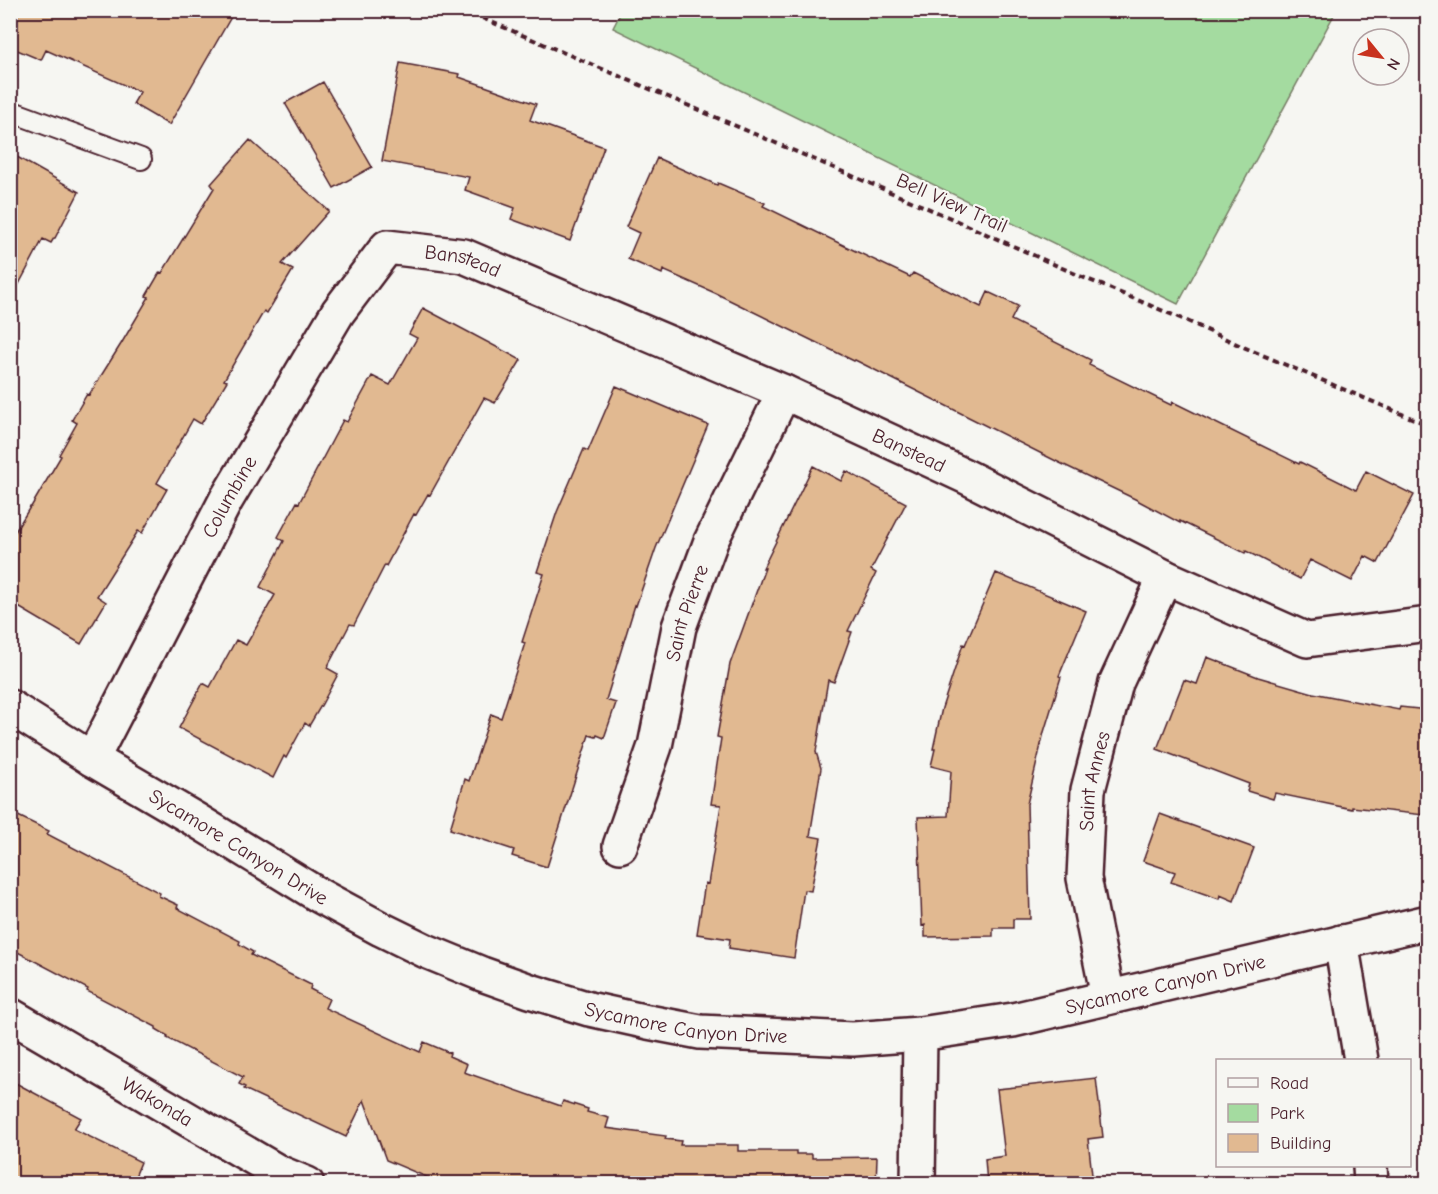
<svg xmlns="http://www.w3.org/2000/svg" width="1438" height="1194" font-family="'Comic Neue',sans-serif">
	<rect width="100%" height="100%" fill="#f6f6f2"/>
	<filter id="ink" filterUnits="userSpaceOnUse"><feTurbulence type="fractalNoise" baseFrequency=".0167" numOctaves="2"/><feDisplacementMap in="SourceGraphic" scale="12" xChannelSelector="R" yChannelSelector="G"/><feConvolveMatrix kernelMatrix="1 2 1 2 8 2 1 2 1" color-interpolation-filters="sRGB"/></filter>
	<g filter="url(#ink)">
		<!-- green -->
		<path fill="#a4dba0" stroke="#777d66" stroke-width="1.5" d="M 622,10 L 1336,10 L 1336,11 L 1178,304 L 613,28 Z"/>
		<!-- building -->
		<path fill="#e1b991" stroke="#4a1f2b" stroke-width="1.5" d="M 20,10 L 235,10 L 169,125 L 133,104 L 140,92 L 46,50 L 41,60 L 10,47 L 10,32 Z
			M 400,63 L 460,74 L 459,77 L 536,104 L 530,120 L 604,147 L 570,241 L 511,219 L 515,208 L 465,190 L 469,177 L 382,161 Z
			M 323,82 L 372,167 L 334,188 L 285,103 Z
			M 250,140 L 329,211 L 282,264 L 293,270 L 267,313 L 264,311 L 224,380 L 227,381 L 201,424 L 193,419 L 157,483 L 167,489 L 142,533 L 138,531 L 97,596 L 106,602 L 81,644 L 10,602 L 10,540 L 30,507 L 31,507 L 61,456 L 59,455 L 77,423 L 72,420 L 87,394 L 89,395 L 121,344 L 149,297 L 146,296 L 160,272 L 162,273 L 214,188 L 211,184 Z
			M 10,153 L 79,192 L 55,238 L 54,238 L 51,243 L 43,239 L 10,301 Z
			M 657,158 L 717,185 L 718,183 L 765,203 L 763,206 L 845,246 L 910,277 L 913,273 L 981,307 L 988,292 L 1018,306 L 1011,320 L 1091,360 L 1089,365 L 1171,405 L 1173,402 L 1299,464 L 1300,462 L 1356,490 L 1366,471 L 1414,495 L 1378,563 L 1365,556 L 1352,581 L 1310,560 L 1300,579 L 1246,551 L 1245,553 L 1180,521 L 1180,523 L 1135,499 L 1060,463 L 855,360 L 854,361 L 715,293 L 663,270 L 662,274 L 628,259 L 639,233 L 626,227 Z
			M 423,308 L 521,360 L 495,403 L 484,398 L 430,495 L 428,494 L 416,515 L 414,514 L 386,566 L 385,565 L 354,625 L 350,624 L 327,668 L 338,674 L 322,704 L 309,726 L 305,723 L 286,758 L 284,756 L 273,778 L 179,728 L 203,683 L 210,687 L 236,640 L 246,645 L 275,595 L 260,587 L 284,541 L 278,537 L 297,502 L 299,503 L 343,420 L 347,422 L 372,376 L 390,385 L 417,338 L 409,334 Z
			M 616,386 L 708,425 L 656,548 L 636,606 L 635,605 L 606,700 L 616,703 L 604,738 L 597,735 L 596,737 L 589,735 L 547,867 L 512,856 L 514,850 L 450,829 L 465,779 L 469,781 L 491,714 L 501,718 L 525,643 L 522,642 L 544,574 L 537,572 L 557,512 L 584,449 L 588,451 Z
			M 813,466 L 841,481 L 846,471 L 906,503 L 871,570 L 876,573 L 848,631 L 852,632 L 834,682 L 828,680 L 816,752 L 821,768 L 810,836 L 821,838 L 811,891 L 804,890 L 794,958 L 729,948 L 730,939 L 697,934 L 705,883 L 708,884 L 721,805 L 711,804 L 721,738 L 717,737 L 730,664 L 765,568 L 763,568 Z
			M 996,573 L 1086,611 L 1059,676 L 1061,677 L 1044,732 L 1027,804 L 1030,919 L 1013,919 L 1013,928 L 993,928 L 993,936 L 925,937 L 925,925 L 922,926 L 918,817 L 948,816 L 951,771 L 931,766 L 935,749 L 933,749 L 942,708 L 963,644 L 965,645 Z
			M 1207,657 L 1258,677 L 1313,693 L 1399,710 L 1400,707 L 1428,710 L 1428,784 L 1424,815 L 1352,807 L 1352,809 L 1275,793 L 1273,799 L 1247,791 L 1249,784 L 1157,749 L 1184,680 L 1197,684 Z
			M 10,812 L 49,831 L 47,834 L 160,893 L 159,896 L 178,905 L 177,908 L 240,941 L 239,944 L 253,952 L 251,955 L 311,985 L 310,989 L 329,999 L 325,1008 L 420,1052 L 424,1042 L 450,1053 L 449,1056 L 467,1064 L 464,1072 L 561,1106 L 563,1101 L 588,1109 L 587,1112 L 609,1118 L 606,1128 L 666,1136 L 665,1139 L 681,1141 L 680,1145 L 738,1145 L 738,1151 L 796,1151 L 796,1154 L 812,1154 L 812,1158 L 877,1157 L 876,1184 L 443,1184 L 386,1160 L 364,1100 L 346,1137 L 244,1089 L 245,1087 L 239,1084 L 243,1077 L 167,1038 L 168,1036 L 156,1029 L 156,1027 L 87,991 L 88,989 L 10,948 Z
			M 1160,814 L 1254,848 L 1234,901 L 1220,895 L 1219,899 L 1171,882 L 1175,872 L 1143,861 Z
			M 1096,1078 L 1103,1137 L 1088,1139 L 1093,1184 L 987,1184 L 985,1159 L 1005,1156 L 997,1089 Z
			M 10,1080 L 81,1118 L 74,1129 L 141,1162 L 132,1184 L 10,1184 Z"/>
		<g fill="none" stroke-linecap="round" stroke-linejoin="round">
			<defs>
				<path id="service" d="M 10,111 L 141,159"/>
				<g id="minor">
					<path id="s1" d="M 10,707 L 92,759 L 196,820 L 320,896 L 381,929 L 426,951 L 482,974 L 530,991 L 589,1009 L 648,1022 L 700,1032 L 853,1039 L 920,1034 L 1013,1020 L 1428,922"/>
					<path id="s2" d="M 92,759 L 226,500 L 338,312 L 387,247 L 464,256 L 784,392 L 967,477 L 1165,577 L 1307,640 L 1428,624"/>
					<path id="s3" d="M 620,846 L 655,746 L 679,627 L 711,541 L 784,392"/>
					<path d="M 1341,942 L 1361,1060"/>
					<path id="s4" d="M 1108,997 L 1084,878 L 1088,790 L 1116,683 L 1165,577"/>
					<path id="s5" d="M 10,1015 L 278,1172 L 307,1184"/>
					<path d="M 1370,1166 L 1371,1184"/>
					<path d="M 918,1184 L 920,1034"/>
				</g>
			</defs>
			<!-- service casing -->
			<use href="#service" stroke="#4a1f2b" stroke-width="24"/>
			<!-- minor casing -->
			<use href="#minor" stroke="#4a1f2b" stroke-width="38"/>
			<!-- path -->
			<path stroke="#4a1f2b" stroke-width="4" stroke-dasharray="6 4.5" stroke-linecap="butt" d="M 463,10 L 645,87 L 946,216 L 1080,276 L 1185,320 L 1241,346 L 1428,425"/>
			<!-- service -->
			<use href="#service" stroke="#f6f6f2" stroke-width="20"/>
			<!-- minor -->
			<use href="#minor" stroke="#f6f6f2" stroke-width="33"/>
		</g>
	</g>
	<g text-anchor="middle" dominant-baseline="central" stroke-width="4.5" stroke-linejoin="round" paint-order="stroke">
		<!-- street labels -->
		<g font-size="20" fill="#4a1f2b" stroke="#f6f6f2">
			<text transform="translate(952 203) rotate(24)">Bell View Trail</text>
			<text stroke="none"><textPath href="#s2" startOffset="669">Banstead</textPath></text>
			<text stroke="none"><textPath href="#s2" startOffset="1155">Banstead</textPath></text>
			<text stroke="none"><textPath href="#s2" startOffset="296">Columbine</textPath></text>
			<text stroke="none"><textPath href="#s3" startOffset="243">Saint Pierre</textPath></text>
			<text stroke="none"><textPath href="#s4" startOffset="219">Saint Annes</textPath></text>
			<text stroke="none"><textPath href="#s1" startOffset="268">Sycamore Canyon Drive</textPath></text>
			<text stroke="none"><textPath href="#s1" startOffset="1240">Sycamore Canyon Drive</textPath></text>
			<text stroke="none"><textPath href="#s1" startOffset="754">Sycamore Canyon Drive</textPath></text>
			<text stroke="none"><textPath href="#s5" startOffset="171">Wakonda</textPath></text>
		</g>
	</g>
	<!-- margin -->
	<rect width="1438" height="1194" fill="none" stroke="#f6f6f2" stroke-width="36"/>
	<rect x="18" y="18" width="1402" height="1158" fill="none" stroke="#4a1f2b" stroke-width="2" filter="url(#ink)"/>
	<!-- legend -->
	<rect x="1216" y="1059" width="195" height="108" fill="#f6f6f2" stroke="#b1a0a2" stroke-width="1.5"/>
	<rect x="1228" y="1078" width="30" height="9" fill="#f6f6f2" stroke="#b1a0a2" stroke-width="1.5"/>
	<text x="1270" y="1089" font-size="18" fill="#4a1f2b">Road</text>
	<rect x="1228" y="1104" width="30" height="18" fill="#a4dba0" stroke="#b1a0a2" stroke-width="1.5"/>
	<text x="1270" y="1119" font-size="18" fill="#4a1f2b">Park</text>
	<rect x="1228" y="1134" width="30" height="18" fill="#e1b991" stroke="#b1a0a2" stroke-width="1.5"/>
	<text x="1270" y="1149" font-size="18" fill="#4a1f2b">Building</text>
	<!-- north arrow -->
	<g transform="translate(1381 57) rotate(120)"><circle r="28" fill="#f6f6f2" stroke="#b1a0a2" stroke-width="1.5"/>
	<path d="M0-4.5L10 22L0 15L-10 22Z" fill="#c8321e"/>
	<text y="-9" font-size="16" font-weight="bold" text-anchor="middle" fill="#4a1f2b">N</text>
	</g>
</svg>
